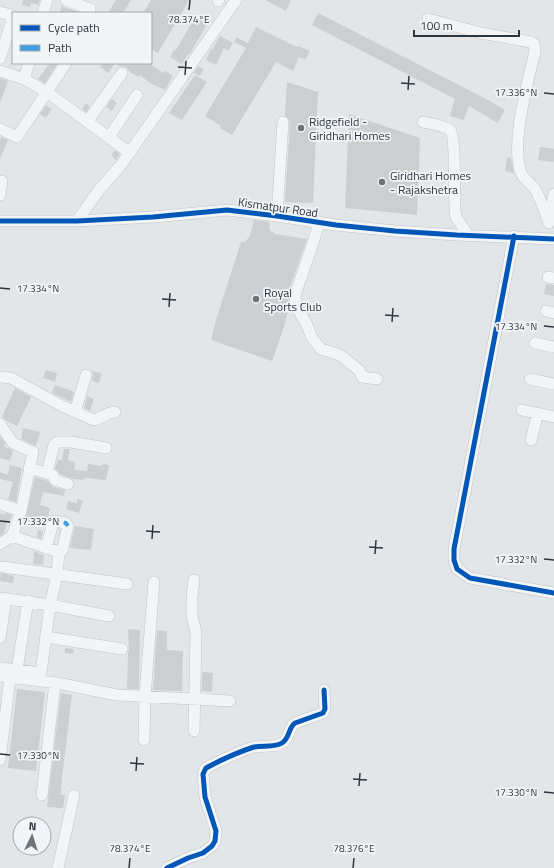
<svg xmlns="http://www.w3.org/2000/svg" width="554" height="868" font-family="'Titillium Web',sans-serif">
	<rect width="100%" height="100%" fill="#e3e6e8"/>
	<!-- building -->
	<path fill="#ccced0" d="M 23,0 L 40,0 L 38,5 L 31,3 L 30,7 L 22,5 Z
		M 116,0 L 131,0 L 123,13 L 108,13 Z
		M 151,0 L 189,0 L 158,53 L 151,49 L 151,13 L 143,13 Z
		M 265,0 L 291,0 L 286,11 Z
		M 62,6 L 64,7 L 81,13 L 59,13 Z
		M 318,13 L 490,101 L 505,110 L 498,123 L 469,106 L 464,120 L 450,116 L 455,99 L 312,25 Z
		M 195,17 L 207,24 L 190,54 L 188,54 L 182,64 L 170,57 L 174,50 L 176,50 Z
		M 256,27 L 297,47 L 298,46 L 310,51 L 305,60 L 299,57 L 293,71 L 276,62 L 232,135 L 220,128 L 221,126 L 205,116 L 246,48 L 234,42 L 236,37 L 248,43 Z
		M 220,36 L 233,43 L 228,51 L 224,48 L 216,65 L 206,60 L 211,49 L 212,50 Z
		M 50,63 L 58,63 L 45,83 L 38,79 Z
		M 102,63 L 149,63 L 163,73 L 165,71 L 173,76 L 165,90 L 150,83 L 140,75 L 139,77 L 131,73 L 126,67 L 120,66 L 115,63 L 108,73 L 100,67 Z
		M 198,66 L 204,70 L 200,76 L 194,73 Z
		M 195,75 L 207,82 L 182,120 L 169,113 Z
		M 0,78 L 8,81 L 1,101 L 0,101 Z
		M 287,82 L 318,92 L 313,203 L 285,202 L 290,122 L 289,119 L 285,116 Z
		M 112,99 L 117,103 L 112,111 L 106,107 Z
		M 86,103 L 90,106 L 86,112 L 82,109 Z
		M 46,105 L 52,109 L 46,118 L 40,114 Z
		M 349,114 L 420,138 L 417,215 L 345,208 Z
		M 1,137 L 8,140 L 0,159 L 0,141 Z
		M 540,147 L 554,149 L 554,162 L 538,160 Z
		M 115,150 L 120,154 L 116,160 L 111,155 Z
		M 507,157 L 511,158 L 514,173 L 505,171 Z
		M 254,220 L 269,222 L 270,230 L 275,234 L 307,239 L 288,293 L 289,304 L 285,324 L 272,361 L 211,340 L 216,320 L 241,242 L 245,242 L 250,236 Z
		M 546,284 L 554,285 L 554,296 L 544,294 Z
		M 46,370 L 57,373 L 55,382 L 43,378 Z
		M 91,371 L 102,373 L 99,383 L 92,381 L 93,374 Z
		M 55,385 L 72,391 L 74,392 L 71,402 L 52,393 Z
		M 15,388 L 31,397 L 17,426 L 7,421 L 2,417 Z
		M 87,396 L 94,399 L 90,411 L 84,408 Z
		M 23,428 L 40,432 L 36,446 L 21,439 Z
		M 0,436 L 5,443 L 4,446 L 13,451 L 10,461 L 0,458 Z
		M 64,449 L 70,449 L 68,460 L 75,462 L 74,470 L 87,471 L 88,464 L 102,466 L 103,464 L 109,465 L 106,480 L 85,478 L 84,480 L 73,479 L 60,474 L 55,468 L 58,460 L 62,460 Z
		M 10,465 L 22,468 L 16,502 L 8,499 L 13,482 L 0,479 L 0,472 L 8,475 Z
		M 35,477 L 48,481 L 53,487 L 65,490 L 64,496 L 43,492 L 40,505 L 50,508 L 48,518 L 40,516 L 38,524 L 25,521 Z
		M 77,499 L 83,501 L 79,513 L 66,509 L 68,501 L 77,503 Z
		M 0,513 L 5,515 L 5,513 L 12,515 L 9,523 L 7,522 L 4,533 L 0,536 Z
		M 75,526 L 94,529 L 91,550 L 70,548 Z
		M 38,530 L 43,531 L 41,539 L 37,537 Z
		M 34,551 L 44,555 L 43,565 L 33,564 Z
		M 1,573 L 14,576 L 13,583 L 0,581 Z
		M 128,629 L 140,630 L 139,689 L 127,689 L 128,653 L 129,650 Z
		M 157,630 L 167,631 L 167,650 L 183,651 L 182,691 L 153,690 Z
		M 65,648 L 74,649 L 73,654 L 65,653 Z
		M 202,672 L 213,673 L 212,692 L 202,691 Z
		M 17,689 L 45,692 L 36,771 L 8,768 Z
		M 61,693 L 72,695 L 62,778 L 61,795 L 65,795 L 63,808 L 47,807 Z"/>
	<g fill="none" stroke-linecap="round" stroke-linejoin="round">
		<defs>
			<path id="minor" d="M 66,0 L 90,9 L 89,13
				M 218,1 L 219,0
				M 0,12 L 13,16
				M 43,13 L 47,0
				M 428,19 L 481,33 L 531,42 L 534,44 L 535,51 C 528,83 510,142 521,173 C 523,179 531,183 535,189 C 541,199 545,212 549,223
				M 0,58 L 13,17
				M 0,71 L 24,79 L 47,92 L 130,153
				M 24,79 L 29,63
				M 87,122 L 122,73
				M 423,122 C 431,124 443,125 450,130 C 456,135 454,197 455,210 L 456,217 L 468,235
				M 0,129 L 17,137 L 66,63
				M 109,137 L 137,95
				M 0,195 L 2,181
				M 277,216 L 283,122
				M 0,221 L 77,221 L 153,217 L 227,210 L 277,216 L 336,225 L 395,231 L 457,235 L 554,239
				M 77,221 L 99,190 L 121,165 L 236,0
				M 319,222 L 314,240 L 295,295 L 296,306 L 307,325 L 312,338 L 321,349 L 340,355 L 360,371 L 362,377 L 377,379
				M 549,222 L 554,194
				M 514,236 L 454,549 L 454,560 L 457,569 L 470,578 L 554,593
				M 548,277 L 554,278
				M 546,311 L 554,313
				M 535,343 L 554,347
				M 0,377 L 11,378 L 62,406 L 94,420 C 103,418 105,413 115,412
				M 530,379 L 554,384
				M 522,410 L 554,417
				M 75,412 L 86,375
				M 0,424 L 13,443 L 33,452 L 21,511 L 12,536 L 0,544
				M 531,440 L 538,413
				M 29,468 L 53,475 L 55,480 L 68,484
				M 47,473 L 54,445 L 57,442 L 71,442 L 106,448
				M 0,504 L 21,511
				M 46,548 L 53,523 L 54,521 L 66,523 L 68,526 L 62,551 L 59,552
				M 3,567 L 127,584
				M 194,580 L 192,597 L 192,615 L 196,633 L 194,731
				M 0,598 L 50,605 L 109,616
				M 46,637 L 122,649
				M 0,638 L 6,599
				M 0,668 L 41,673 L 50,605 L 57,575 L 59,552 L 12,536
				M 17,670 L 28,601
				M 0,676 L 57,683 L 117,695 L 230,701
				M 144,740 L 145,696 L 154,582
				M 0,760 L 10,677
				M 42,795 L 55,683
				M 58,868 L 74,795
				M 167,868 L 188,858 L 203,853 L 212,846 L 215,841 L 216,831 L 205,797 L 203,774 L 206,768 C 221,760 238,752 254,747 C 263,745 274,748 282,743 C 290,738 288,728 295,723 L 323,713 L 325,709 L 324,690"/>
		</defs>
		<!-- minor casing -->
		<use href="#minor" stroke="#c2c4c6" stroke-width="12"/>
		<!-- minor -->
		<use href="#minor" stroke="#f3f4f5" stroke-width="11"/>
		<!-- quiet -->
		<path stroke="#3d9ee3" stroke-width="4" stroke-dasharray="8 4" stroke-linecap="butt" d="M 53,523 L 54,521 L 66,523 L 68,526"/>
		<defs>
			<path id="cycleway" d="M 0,221 L 77,221 L 153,217 L 227,210 L 277,216 L 336,225 L 395,231 L 457,235 L 554,239
				M 514,236 L 454,549 L 454,560 L 457,569 L 470,578 L 554,593
				M 167,868 L 188,858 L 203,853 L 212,846 L 215,841 L 216,831 L 205,797 L 203,774 L 206,768 C 221,760 238,752 254,747 C 263,745 274,748 282,743 C 290,738 288,728 295,723 L 323,713 L 325,709 L 324,690"/>
		</defs>
		<!-- cycleway casing -->
		<use href="#cycleway" stroke="#f2f5f7" stroke-width="8"/>
		<!-- cycleway -->
		<use href="#cycleway" stroke="#0057b8" stroke-width="5"/>
	</g>
	<!-- ticks -->
	<path fill="none" stroke="#2c363f" stroke-width="1.5" d="M 189,10 L 190,0M 178,67 L 192,68M 185,75 L 186,61M 401,83 L 415,84M 408,90 L 409,76M 544,93 L 554,94M 0,288 L 10,289M 162,299 L 176,300M 169,307 L 170,293M 385,315 L 399,316M 392,322 L 393,308M 544,326 L 554,327M 0,521 L 10,522M 146,531 L 160,532M 152,539 L 153,525M 369,547 L 383,548M 375,554 L 376,540M 544,559 L 554,560M 0,754 L 10,755M 130,763 L 144,764M 136,771 L 137,757M 353,779 L 367,780M 359,786 L 360,773M 544,792 L 554,793M 129,868 L 130,858M 353,868 L 354,858"/>
	<!-- markers -->
	<g fill="#6c747a" stroke="#f2f5f7" stroke-width="1.5">
		<circle cx="301" cy="128" r="4"/>
		<circle cx="382" cy="182" r="4"/>
		<circle cx="256" cy="299" r="4"/>
	</g>
	<g text-anchor="middle" dominant-baseline="central" stroke-width="3.5" stroke-linejoin="round" paint-order="stroke">
		<!-- poi labels -->
		<g font-size="12" fill="#2c363f" stroke="#f2f5f7" text-anchor="start">
			<text x="309" y="121">Ridgefield -<tspan x="309" dy="14">Giridhari Homes</tspan></text>
			<text x="390" y="175">Giridhari Homes<tspan x="390" dy="14">- Rajakshetra</tspan></text>
			<text x="264" y="292">Royal<tspan x="264" dy="14">Sports Club</tspan></text>
		</g>
		<!-- street labels -->
		<g font-size="12" fill="#2c363f" stroke="#f2f5f7">
			<text transform="translate(278 207) rotate(8)">Kismatpur Road</text>
		</g>
	</g>
	<g font-size="10" text-anchor="middle" fill="#2c363f" stroke="#f2f5f7" stroke-width="3.5" stroke-linejoin="round" paint-order="stroke">
		<text x="189" y="23">78.374°E</text>
		<text x="516" y="96">17.336°N</text>
		<text x="38" y="292">17.334°N</text>
		<text x="516" y="330">17.334°N</text>
		<text x="38" y="525">17.332°N</text>
		<text x="516" y="563">17.332°N</text>
		<text x="38" y="759">17.330°N</text>
		<text x="516" y="796">17.330°N</text>
		<text x="130" y="852">78.374°E</text>
		<text x="354" y="852">78.376°E</text>
	</g>
	<!-- legend -->
	<rect x="12" y="12" width="140" height="52" fill="#f2f5f7" stroke="#a3a9ad"/>
	<rect x="20" y="25" width="20" height="6" fill="#0057b8" stroke="#a3a9ad"/>
	<text x="48" y="32" font-size="12" fill="#2c363f">Cycle path</text>
	<rect x="20" y="45" width="20" height="6" fill="#3d9ee3" stroke="#a3a9ad"/>
	<text x="48" y="52" font-size="12" fill="#2c363f">Path</text>
	<!-- north arrow -->
	<g transform="translate(32 836) rotate(4)"><circle r="19" fill="#f2f5f7" stroke="#a3a9ad"/>
	<path d="M0-3L7 15L0 10L-7 15Z" fill="#6c747a"/>
	<text y="-6" font-size="11" font-weight="bold" text-anchor="middle" fill="#2c363f">N</text>
	</g>
	<!-- scale -->
	<path d="M414 30v6h105v-6" fill="none" stroke="#2c363f" stroke-width="2"/>
	<text x="420" y="30" font-size="12" fill="#2c363f" stroke="#f2f5f7" stroke-width="3" paint-order="stroke">100 m</text>
</svg>
